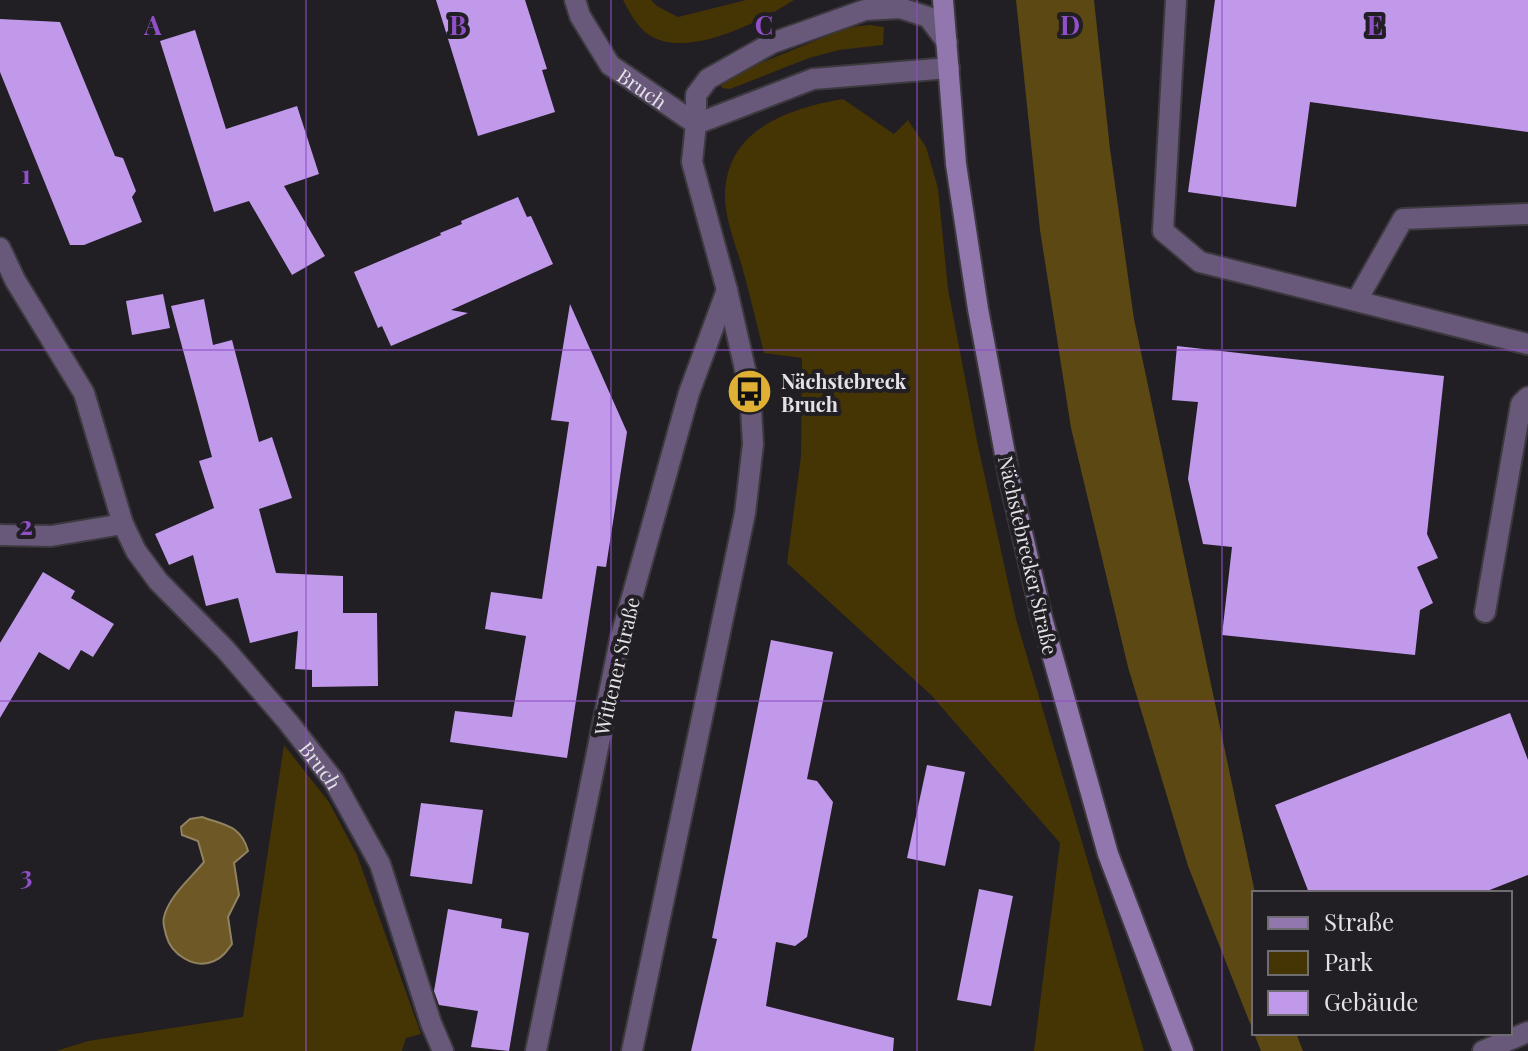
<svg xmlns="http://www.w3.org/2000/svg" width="1528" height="1051" font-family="'Playfair Display',serif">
	<rect width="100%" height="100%" fill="#211e24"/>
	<!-- green -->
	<path fill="#453404" d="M 623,0 L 651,0 L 657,6 L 678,17 L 746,0 L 794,0 C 760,22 680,64 644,31 C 635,23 629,11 623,0 Z
		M 870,25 L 884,27 L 883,45 L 839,50 L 809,58 L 730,89 L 722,88 L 721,81 L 724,78 L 849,27 Z
		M 843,99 L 894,134 L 908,120 L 926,147 L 938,188 L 948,289 L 977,441 L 1016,619 L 1144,1051 L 1034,1051 L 1060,843 L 931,695 L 787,563 L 801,456 L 802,358 L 764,353 C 757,326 751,298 743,270 C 737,248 726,223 725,199 C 724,130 786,109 843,99 Z
		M 284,745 L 329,802 L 357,855 L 421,1034 L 406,1038 L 402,1051 L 56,1051 L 88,1041 L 243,1017 Z"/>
	<!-- forest -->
	<path fill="#5c4813" d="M 1016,0 L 1094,0 L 1110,149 L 1134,319 L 1255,893 L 1254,1033 L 1296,1033 L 1303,1051 L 1261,1051 L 1188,866 L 1128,667 L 1071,428 L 1040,230 Z"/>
	<!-- water -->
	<path fill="#6e5926" stroke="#918260" stroke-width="2" d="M 202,817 C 224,825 241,825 248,851 L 234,863 L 239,895 L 228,917 L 232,944 C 227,951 222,958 214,961 C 194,970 171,954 166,935 C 165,929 162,923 164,917 C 169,896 191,878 204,862 L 198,841 L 182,835 L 181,827 L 190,819 Z"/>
	<!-- building -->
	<path fill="#c199eb" d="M 436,0 L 525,0 L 547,69 L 542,70 L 555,112 L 478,136 Z
		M 1215,0 L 1528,0 L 1528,132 L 1310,102 L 1296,207 L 1188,192 Z
		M 0,19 L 60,22 L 115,156 L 123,158 L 136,191 L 132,197 L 142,222 L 84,245 L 70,245 L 0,72 Z
		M 195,30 L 226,129 L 297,106 L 319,174 L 284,186 L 325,256 L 292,275 L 249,201 L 214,212 L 160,41 Z
		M 518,197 L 527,217 L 531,216 L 553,264 L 451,310 L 468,313 L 391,346 L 382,326 L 378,328 L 354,272 L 441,235 L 440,233 L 462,224 L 461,221 Z
		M 163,294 L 170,328 L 132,335 L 126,301 Z
		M 204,299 L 213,345 L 232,340 L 259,442 L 272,437 L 292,498 L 259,509 L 276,573 L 343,576 L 343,613 L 377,613 L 378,686 L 312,687 L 312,670 L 295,669 L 298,631 L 250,643 L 238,598 L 206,606 L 193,555 L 169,565 L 155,534 L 214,508 L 199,461 L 212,457 L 171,306 Z
		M 570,304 L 627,432 L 606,567 L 597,566 L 567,758 L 450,742 L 455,711 L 512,717 L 526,636 L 485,629 L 491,592 L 542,599 L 569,422 L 551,420 Z
		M 1177,346 L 1444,376 L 1427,534 L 1438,558 L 1417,567 L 1433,603 L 1420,610 L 1415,655 L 1222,635 L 1232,547 L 1203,544 L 1188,479 L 1198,402 L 1172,400 Z
		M 43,572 L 75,591 L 71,598 L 114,624 L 93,657 L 81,650 L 69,670 L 39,652 L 0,718 L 0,643 Z
		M 771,640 L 833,652 L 807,779 L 817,781 L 833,802 L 807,937 L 795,946 L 776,942 L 766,1006 L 894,1038 L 893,1051 L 691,1051 L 717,939 L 712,938 Z
		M 1510,713 L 1528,760 L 1528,875 L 1482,893 L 1309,893 L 1275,805 Z
		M 927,765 L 965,772 L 945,866 L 907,858 Z
		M 421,803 L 483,810 L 472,884 L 410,876 Z
		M 979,889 L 1013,896 L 991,1006 L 957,1000 Z
		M 448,909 L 502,919 L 501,928 L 529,933 L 509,1051 L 471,1047 L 478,1011 L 439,1005 L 434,991 Z"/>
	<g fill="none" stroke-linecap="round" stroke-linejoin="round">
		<defs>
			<path id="service" d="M 1176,0 L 1163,231 L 1200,262 L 1528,344
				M 1357,300 L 1403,219 L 1528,214
				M 1485,612 L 1521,404 L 1528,397
				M 1483,1051 L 1528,1032"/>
			<g id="minor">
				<path id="s1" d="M 575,0 L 580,16 L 610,65 L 696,124"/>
				<path d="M 696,124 L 813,79 L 949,68"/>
				<path id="s2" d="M 0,248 L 15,280 L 84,393 L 123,524 L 136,551 L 158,581 L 225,649 L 288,722 L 334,781 L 380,864 L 431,1023 L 443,1051"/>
				<path d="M 0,535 L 51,536 L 123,524"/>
				<path d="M 536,1051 L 620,640 L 689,393 L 727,290"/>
				<path d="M 632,1051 L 745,513 L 753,444 L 750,391 L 727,290 L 692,162 L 696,124 L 696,95 L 708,79 L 772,43 L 865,10 L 900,8 L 928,17 L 947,42"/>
			</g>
			<path id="secondary" d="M 943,0 L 956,164 L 978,309 L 1010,481 L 1042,618 L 1108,854 L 1183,1051"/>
		</defs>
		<!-- service casing -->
		<use href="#service" stroke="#3c393f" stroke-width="24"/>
		<!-- minor casing -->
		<use href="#minor" stroke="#3c393f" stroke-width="24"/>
		<!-- secondary casing -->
		<use href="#secondary" stroke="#3c393f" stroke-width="24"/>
		<!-- service -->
		<use href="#service" stroke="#685879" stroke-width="20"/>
		<!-- minor -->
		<use href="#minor" stroke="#685879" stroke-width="20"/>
		<!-- secondary -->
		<use href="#secondary" stroke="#9177ad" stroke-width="20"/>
	</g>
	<!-- grid -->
	<path fill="none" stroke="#9050c7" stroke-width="2" stroke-opacity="0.55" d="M 306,0 L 306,1051M 611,0 L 611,1051M 917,0 L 917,1051M 1222,0 L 1222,1051M 0,350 L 1528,350M 0,701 L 1528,701"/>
	<!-- icons -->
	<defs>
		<symbol id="bus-disc" viewBox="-11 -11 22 22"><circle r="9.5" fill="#dfb034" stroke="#211e24"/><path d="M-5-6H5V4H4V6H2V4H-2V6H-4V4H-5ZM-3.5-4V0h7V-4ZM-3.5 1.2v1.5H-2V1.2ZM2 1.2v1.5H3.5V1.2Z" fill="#111"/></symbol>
	</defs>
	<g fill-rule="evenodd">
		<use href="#bus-disc" x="724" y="366" width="51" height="51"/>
	</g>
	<g text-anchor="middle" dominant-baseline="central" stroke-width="8" stroke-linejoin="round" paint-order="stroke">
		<!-- street labels -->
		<g font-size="20" fill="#e4e2e6" stroke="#211e24">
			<text stroke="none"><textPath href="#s1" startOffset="114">Bruch</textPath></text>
			<text transform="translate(1029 555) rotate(77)">Nächstebrecker Straße</text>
			<text transform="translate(616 666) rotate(-77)">Wittener Straße</text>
			<text stroke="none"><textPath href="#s2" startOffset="618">Bruch</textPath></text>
		</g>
		<!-- poi labels -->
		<g font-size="20" font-weight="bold" fill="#e4e2e6" stroke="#211e24" text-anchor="start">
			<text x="781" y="380">Nächstebreck<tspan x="781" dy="23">Bruch</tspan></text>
		</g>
	</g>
	<g font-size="26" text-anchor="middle" font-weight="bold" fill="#9050c7" stroke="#211e24" stroke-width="8" stroke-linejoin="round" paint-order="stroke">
		<text x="153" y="35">A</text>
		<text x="458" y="35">B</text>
		<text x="764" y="35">C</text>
		<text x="1070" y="35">D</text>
		<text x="1375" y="35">E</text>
		<text x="26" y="184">1</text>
		<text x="26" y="535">2</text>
		<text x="26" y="885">3</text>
	</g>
	<!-- legend -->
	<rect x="1252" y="891" width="260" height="144" fill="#211e24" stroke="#6f6c72" stroke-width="2"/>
	<rect x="1268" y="917" width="40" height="12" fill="#9177ad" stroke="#6f6c72" stroke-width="2"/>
	<text x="1324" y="931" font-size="24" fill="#e4e2e6">Straße</text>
	<rect x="1268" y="951" width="40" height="24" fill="#453404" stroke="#6f6c72" stroke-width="2"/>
	<text x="1324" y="971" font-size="24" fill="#e4e2e6">Park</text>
	<rect x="1268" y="991" width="40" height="24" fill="#c199eb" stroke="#6f6c72" stroke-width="2"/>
	<text x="1324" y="1011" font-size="24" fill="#e4e2e6">Gebäude</text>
</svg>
